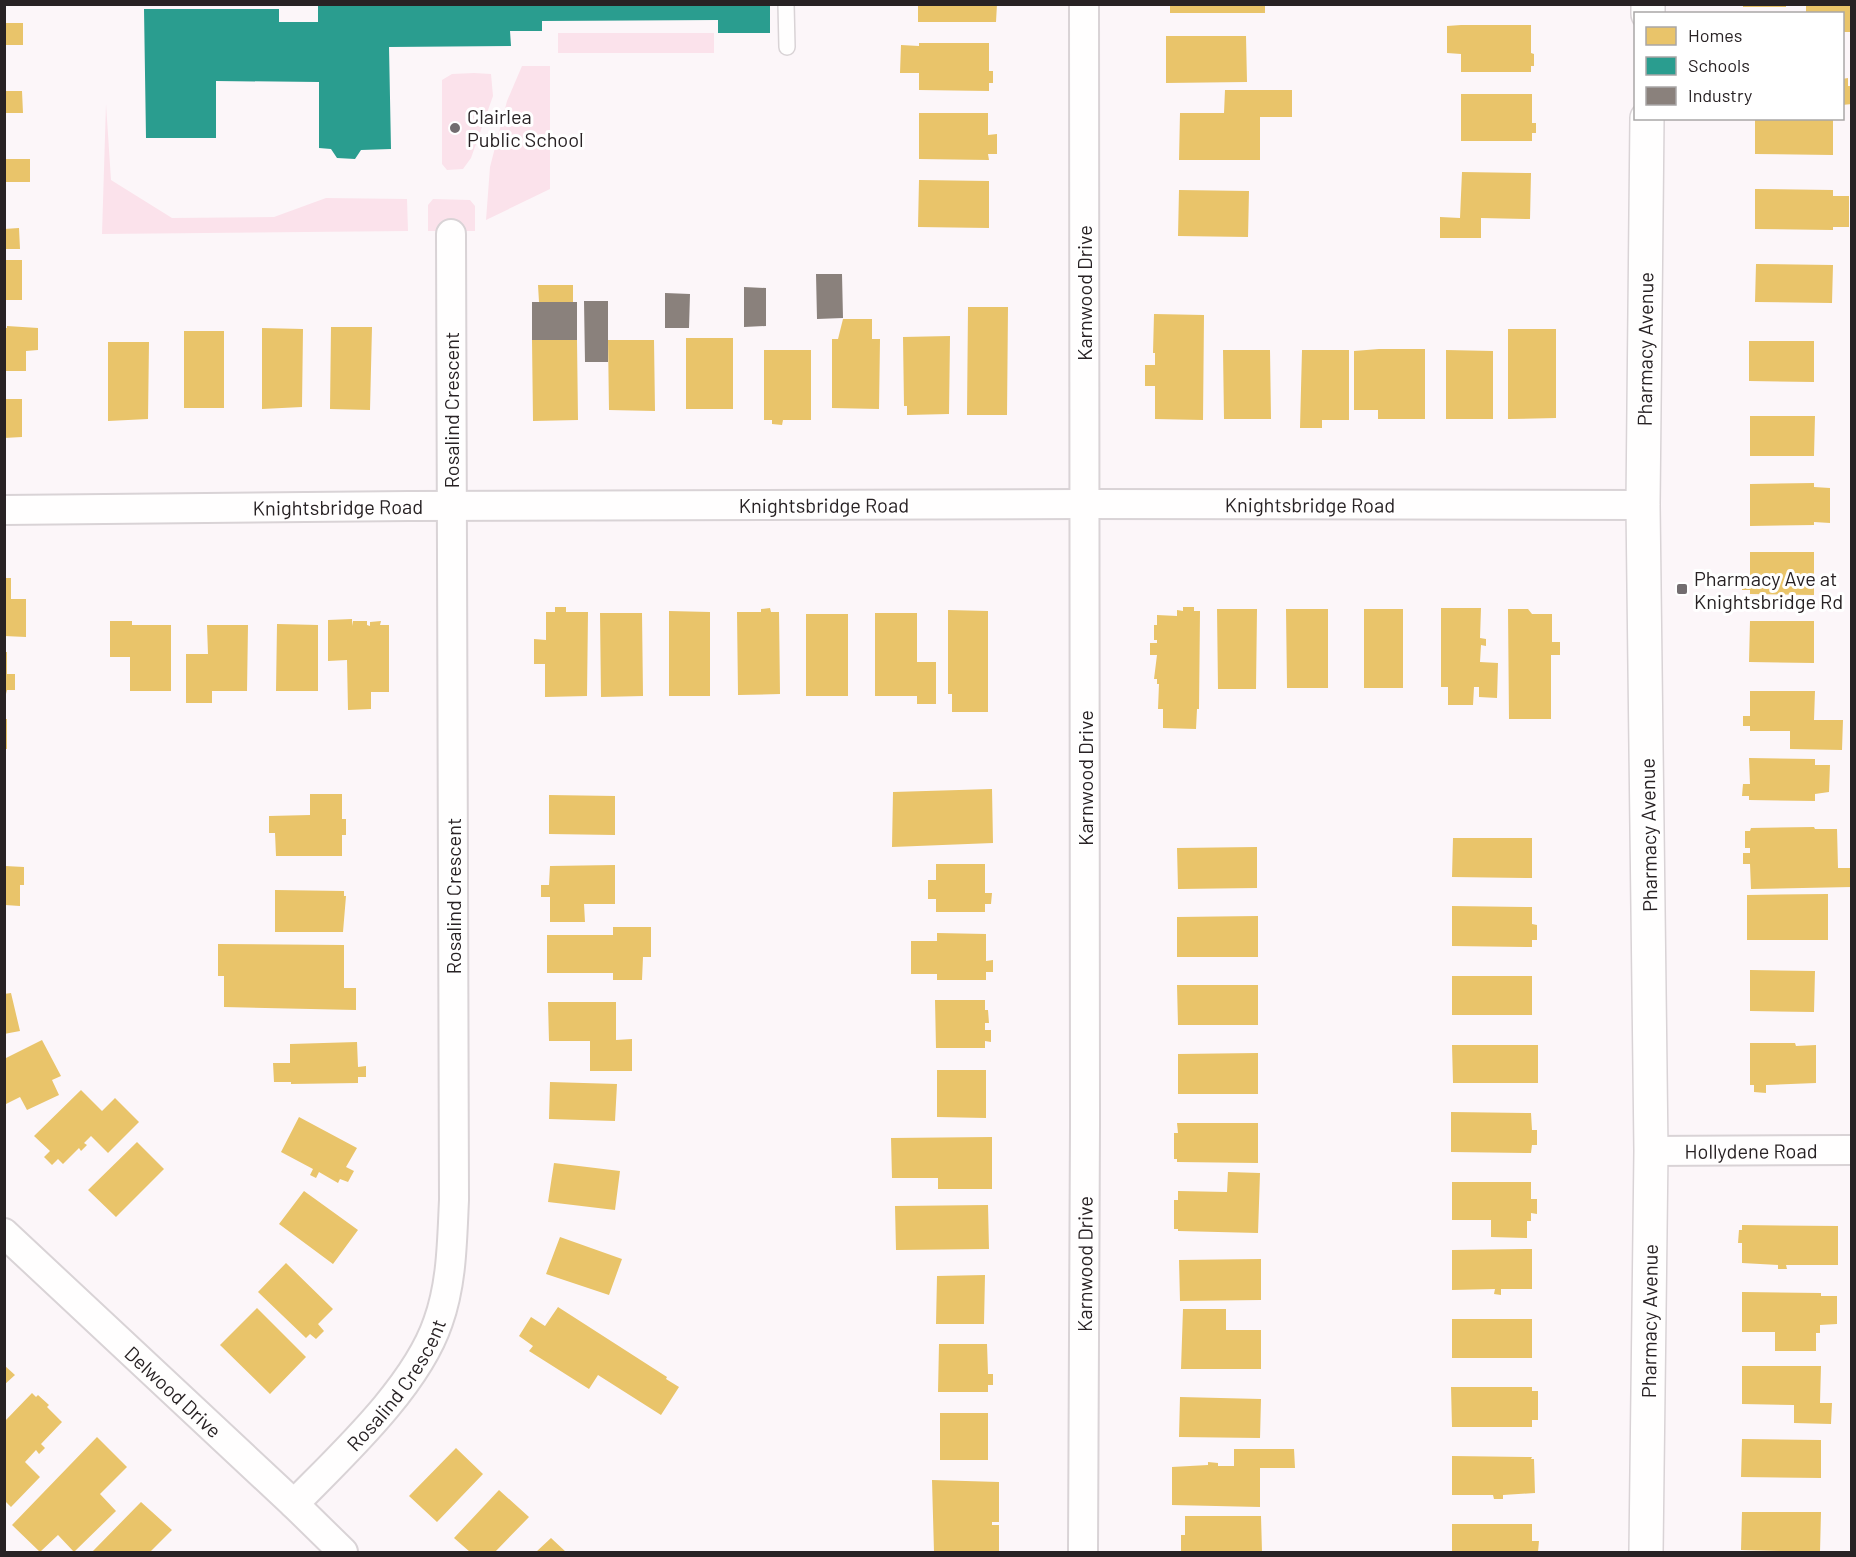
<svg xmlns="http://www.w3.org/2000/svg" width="1856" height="1557" font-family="Barlow,sans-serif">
	<rect width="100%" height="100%" fill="#fcf6f9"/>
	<!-- green -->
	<path fill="#fbe2eb" d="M 558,33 L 714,33 L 714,53 L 558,53 Z
		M 522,66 L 550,66 L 550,189 L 486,220 L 490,167 L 507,101 Z
		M 474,73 L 491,74 L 493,96 L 471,158 L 463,169 L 447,170 L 442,164 L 442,80 L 452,74 Z
		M 106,104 L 111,180 L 172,218 L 274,217 L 326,198 L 407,199 L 408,231 L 102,234 Z
		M 433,199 L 470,200 L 475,206 L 475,231 L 428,231 L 428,205 Z"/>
	<!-- homes -->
	<path fill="#e9c46a" d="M 918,4 L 997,4 L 996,22 L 918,22 Z
		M 1170,4 L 1265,4 L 1265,13 L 1170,13 Z
		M 1743,4 L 1786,4 L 1786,7 L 1743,7 Z
		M 1806,4 L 1852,4 L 1852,32 L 1842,32 L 1842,14 L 1806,14 Z
		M 4,23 L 23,23 L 23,45 L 4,45 Z
		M 1461,25 L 1531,25 L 1531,53 L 1534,54 L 1534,66 L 1531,66 L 1531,72 L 1461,72 L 1461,54 L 1447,53 L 1447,26 Z
		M 1166,36 L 1246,36 L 1247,82 L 1166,83 Z
		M 919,43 L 989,43 L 989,71 L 993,71 L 993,83 L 989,83 L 989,91 L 919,90 L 919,73 L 900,73 L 901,45 L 919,46 Z
		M 1848,78 L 1848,86 L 1852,86 L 1852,104 L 1842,105 L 1842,79 Z
		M 1225,90 L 1292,90 L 1292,117 L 1260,117 L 1260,160 L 1179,160 L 1180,113 L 1224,113 Z
		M 4,91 L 22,91 L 23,113 L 4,113 Z
		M 1461,94 L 1532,94 L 1532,123 L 1536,123 L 1536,133 L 1532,133 L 1532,141 L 1461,141 Z
		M 919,113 L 988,113 L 988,135 L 997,134 L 997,154 L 988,154 L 989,160 L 919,159 Z
		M 1755,118 L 1833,118 L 1833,155 L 1755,154 Z
		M 4,159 L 30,159 L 30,182 L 4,182 Z
		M 1462,172 L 1531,173 L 1530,219 L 1481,218 L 1481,238 L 1440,238 L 1440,217 L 1460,218 Z
		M 919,180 L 989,181 L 989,228 L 918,227 Z
		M 1755,189 L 1833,190 L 1833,196 L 1849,196 L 1849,227 L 1833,227 L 1833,230 L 1755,229 Z
		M 1179,190 L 1249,191 L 1248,237 L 1178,236 Z
		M 19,228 L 20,249 L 4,249 L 4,229 Z
		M 4,260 L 22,260 L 22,300 L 4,300 Z
		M 1756,264 L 1833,265 L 1832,303 L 1755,302 Z
		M 538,285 L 573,285 L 573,302 L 539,302 Z
		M 968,307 L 1008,307 L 1007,415 L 967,415 Z
		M 1154,314 L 1204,315 L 1203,420 L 1155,419 L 1155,386 L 1145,386 L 1145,365 L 1155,365 L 1155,353 L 1153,353 Z
		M 843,319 L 872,319 L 872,339 L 880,339 L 879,409 L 832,408 L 832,339 L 838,339 Z
		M 7,326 L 38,328 L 38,350 L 26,351 L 26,371 L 6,371 L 4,369 L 4,328 L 7,328 Z
		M 331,327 L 372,327 L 370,410 L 330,409 Z
		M 262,328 L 303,329 L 302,407 L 262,409 Z
		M 1508,329 L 1556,329 L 1556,418 L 1508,419 Z
		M 184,331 L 224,331 L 224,408 L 184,408 Z
		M 950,336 L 949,414 L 907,415 L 907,406 L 904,406 L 903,337 Z
		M 686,338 L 733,338 L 733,409 L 686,409 Z
		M 532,340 L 577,340 L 578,420 L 533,421 Z
		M 608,340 L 654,340 L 655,411 L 609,410 Z
		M 1749,341 L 1814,341 L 1814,382 L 1749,381 Z
		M 108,342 L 149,342 L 148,419 L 108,421 Z
		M 1379,349 L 1425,349 L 1425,419 L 1378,419 L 1378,410 L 1354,410 L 1354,351 Z
		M 764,350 L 811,350 L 811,420 L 783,420 L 782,425 L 772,424 L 772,420 L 764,420 Z
		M 1223,350 L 1270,350 L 1271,419 L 1224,419 Z
		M 1302,350 L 1349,350 L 1349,420 L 1322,420 L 1322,428 L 1300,428 Z
		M 1446,350 L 1493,351 L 1493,419 L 1446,419 Z
		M 4,399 L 22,399 L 22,437 L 4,438 Z
		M 1750,416 L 1815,416 L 1814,456 L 1750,456 Z
		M 1814,483 L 1814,487 L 1830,488 L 1830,523 L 1814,522 L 1814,525 L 1750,526 L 1750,484 Z
		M 1750,552 L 1814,552 L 1814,595 L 1750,594 L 1750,590 L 1742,590 L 1742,578 L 1750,579 Z
		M 4,578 L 11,578 L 11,599 L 26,599 L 26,637 L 4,636 Z
		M 555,607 L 566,607 L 566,612 L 588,612 L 587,696 L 545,697 L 545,664 L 534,664 L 534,639 L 546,640 L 546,612 L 555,612 Z
		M 1183,607 L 1194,607 L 1194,611 L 1200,611 L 1199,709 L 1197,709 L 1196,729 L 1163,728 L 1163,709 L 1158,709 L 1159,684 L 1157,684 L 1157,679 L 1154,679 L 1157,655 L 1150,655 L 1150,643 L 1157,643 L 1157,640 L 1154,640 L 1154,625 L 1157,625 L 1157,615 L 1177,616 L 1177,610 L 1183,611 Z
		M 770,608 L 771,612 L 779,612 L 780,694 L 738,695 L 737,612 L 761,612 L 761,609 Z
		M 1441,608 L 1481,608 L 1480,638 L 1486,639 L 1486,646 L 1481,645 L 1480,662 L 1498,663 L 1497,698 L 1479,697 L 1479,687 L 1474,687 L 1473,705 L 1448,705 L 1448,687 L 1441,687 Z
		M 1217,609 L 1257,609 L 1256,689 L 1218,689 Z
		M 1286,609 L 1328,609 L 1328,688 L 1287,688 Z
		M 1364,609 L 1403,609 L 1403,688 L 1364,688 Z
		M 1508,609 L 1528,609 L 1532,614 L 1552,614 L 1552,642 L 1560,642 L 1560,655 L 1551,655 L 1551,719 L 1509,719 Z
		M 948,610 L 988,611 L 988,712 L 952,712 L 952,694 L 948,694 Z
		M 669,611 L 710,612 L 710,696 L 669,696 Z
		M 600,613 L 642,613 L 643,696 L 601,697 Z
		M 875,613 L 917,613 L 917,662 L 936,662 L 936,704 L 917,704 L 917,696 L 875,696 Z
		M 806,614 L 848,614 L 848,696 L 806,696 Z
		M 352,619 L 352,626 L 353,621 L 367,621 L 367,625 L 370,626 L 370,622 L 381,621 L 380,625 L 389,625 L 389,692 L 371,692 L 371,709 L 348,710 L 347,660 L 328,661 L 328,620 Z
		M 110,621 L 132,621 L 132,625 L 171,625 L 171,691 L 130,691 L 130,657 L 110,657 Z
		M 1750,621 L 1814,621 L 1814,663 L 1749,662 Z
		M 277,624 L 318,625 L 318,691 L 276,691 Z
		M 207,625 L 248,625 L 247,691 L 212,691 L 212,703 L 186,703 L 186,654 L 208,654 Z
		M 5,652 L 7,652 L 7,674 L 15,674 L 15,690 L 7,690 L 6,694 L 4,694 Z
		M 1750,691 L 1815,691 L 1814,720 L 1843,720 L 1842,750 L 1790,749 L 1790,731 L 1750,731 L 1750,726 L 1743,726 L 1743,716 L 1750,716 Z
		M 4,719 L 7,719 L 7,749 L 4,749 Z
		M 1749,758 L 1815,759 L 1815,765 L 1830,765 L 1829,792 L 1815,794 L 1815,801 L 1749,800 L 1749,796 L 1742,796 L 1743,784 L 1750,784 Z
		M 992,789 L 993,843 L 892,847 L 893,792 Z
		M 310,794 L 342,794 L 342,819 L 346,819 L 346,835 L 342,835 L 342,856 L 276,856 L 275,833 L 269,833 L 269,816 L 310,815 Z
		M 549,795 L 615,796 L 615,835 L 549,834 Z
		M 1814,827 L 1815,829 L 1837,829 L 1838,868 L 1852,868 L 1852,887 L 1751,889 L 1750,864 L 1743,864 L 1743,853 L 1750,853 L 1750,848 L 1745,848 L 1745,831 L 1750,831 L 1751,828 Z
		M 1453,838 L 1532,838 L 1532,878 L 1452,877 Z
		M 1257,847 L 1257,888 L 1178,889 L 1177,848 Z
		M 936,864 L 985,864 L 985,893 L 992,893 L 991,904 L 985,904 L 985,912 L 936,912 L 936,899 L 928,899 L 928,880 L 936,880 Z
		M 615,865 L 615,904 L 584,904 L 585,922 L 550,922 L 550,897 L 541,897 L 541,885 L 549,885 L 550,866 Z
		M 5,866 L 24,867 L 24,885 L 20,885 L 20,906 L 5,905 Z
		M 275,890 L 344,891 L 344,896 L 346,896 L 343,932 L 275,932 Z
		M 1828,894 L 1828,940 L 1747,940 L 1747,895 Z
		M 1452,906 L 1532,907 L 1532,924 L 1537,925 L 1537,940 L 1532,940 L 1532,947 L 1452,946 Z
		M 1258,916 L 1258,957 L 1177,957 L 1177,917 Z
		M 613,927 L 651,927 L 651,957 L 643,957 L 642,980 L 613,980 L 613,973 L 547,973 L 547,935 L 613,935 Z
		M 937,933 L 986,934 L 986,961 L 993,960 L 993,972 L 986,972 L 986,980 L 937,980 L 937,974 L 911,974 L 911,941 L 937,941 Z
		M 218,944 L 344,945 L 344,988 L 356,988 L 356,1010 L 224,1007 L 224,976 L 218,976 Z
		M 1750,970 L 1815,971 L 1814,1012 L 1750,1011 Z
		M 1452,976 L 1532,976 L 1532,1015 L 1452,1015 Z
		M 1177,985 L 1258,985 L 1258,1025 L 1178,1025 Z
		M 11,993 L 20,1031 L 4,1034 L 4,994 Z
		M 935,1000 L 985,1000 L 985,1010 L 988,1010 L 989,1023 L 985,1023 L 985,1030 L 991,1030 L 991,1042 L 985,1041 L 985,1048 L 936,1048 Z
		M 548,1002 L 616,1002 L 616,1040 L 632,1039 L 632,1071 L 590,1071 L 590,1041 L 549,1041 Z
		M 42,1040 L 61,1076 L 52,1080 L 59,1095 L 27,1110 L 20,1097 L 4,1105 L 4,1059 Z
		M 357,1042 L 358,1067 L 366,1066 L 366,1077 L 358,1077 L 358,1083 L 291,1084 L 291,1082 L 274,1082 L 273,1063 L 290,1063 L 290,1044 Z
		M 1750,1043 L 1795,1043 L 1796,1046 L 1816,1045 L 1816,1083 L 1766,1085 L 1766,1093 L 1754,1092 L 1754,1085 L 1750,1085 Z
		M 1452,1045 L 1538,1045 L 1538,1083 L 1453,1083 Z
		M 1258,1053 L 1258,1094 L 1178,1094 L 1178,1054 Z
		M 937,1070 L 986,1070 L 986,1118 L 937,1117 Z
		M 550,1082 L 617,1084 L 615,1121 L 549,1119 Z
		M 81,1090 L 102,1111 L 115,1098 L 139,1122 L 108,1153 L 91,1136 L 84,1143 L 87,1145 L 81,1151 L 79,1148 L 63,1164 L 58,1159 L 52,1165 L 44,1157 L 50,1151 L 34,1136 Z
		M 1451,1112 L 1531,1113 L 1532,1130 L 1537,1130 L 1537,1145 L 1532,1145 L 1531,1153 L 1451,1152 Z
		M 299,1117 L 357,1148 L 346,1167 L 354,1171 L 348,1182 L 340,1179 L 338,1183 L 319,1172 L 316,1178 L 310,1175 L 313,1169 L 281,1152 Z
		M 1177,1123 L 1258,1123 L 1258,1163 L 1177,1162 L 1177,1159 L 1174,1159 L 1174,1133 L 1178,1133 Z
		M 992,1137 L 992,1189 L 938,1189 L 938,1178 L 892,1178 L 891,1138 Z
		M 137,1142 L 164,1169 L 116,1217 L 88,1190 Z
		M 554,1163 L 620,1171 L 615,1210 L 548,1202 Z
		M 1228,1172 L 1260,1173 L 1258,1233 L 1178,1231 L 1178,1229 L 1174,1229 L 1174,1200 L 1178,1200 L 1178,1191 L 1227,1192 Z
		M 1452,1182 L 1531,1182 L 1531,1199 L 1537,1199 L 1537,1214 L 1531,1213 L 1531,1221 L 1527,1221 L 1527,1238 L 1491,1237 L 1491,1220 L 1452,1220 Z
		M 304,1191 L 358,1230 L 333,1264 L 279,1224 Z
		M 988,1205 L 989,1249 L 896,1250 L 895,1206 Z
		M 1742,1225 L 1838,1226 L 1838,1265 L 1786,1265 L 1787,1269 L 1778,1269 L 1778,1265 L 1742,1263 L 1742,1243 L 1738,1243 L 1739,1230 L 1742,1230 Z
		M 560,1237 L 622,1259 L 609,1295 L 546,1274 Z
		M 1532,1249 L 1532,1289 L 1501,1289 L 1501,1295 L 1494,1294 L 1495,1289 L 1452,1290 L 1452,1250 Z
		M 1261,1259 L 1261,1300 L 1180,1301 L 1179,1260 Z
		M 286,1263 L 333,1309 L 318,1324 L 324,1331 L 316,1339 L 310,1334 L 306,1338 L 258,1292 Z
		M 985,1275 L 984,1324 L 936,1324 L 937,1276 Z
		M 1742,1292 L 1821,1293 L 1821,1296 L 1837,1296 L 1837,1324 L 1820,1325 L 1820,1333 L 1816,1333 L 1816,1351 L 1775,1351 L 1775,1332 L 1742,1332 Z
		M 558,1307 L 667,1377 L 666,1379 L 679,1387 L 661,1415 L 598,1375 L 589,1389 L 529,1351 L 533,1346 L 519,1336 L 531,1317 L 545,1326 Z
		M 257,1308 L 306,1357 L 270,1394 L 220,1345 Z
		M 1183,1309 L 1226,1309 L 1226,1330 L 1261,1330 L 1261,1369 L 1181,1369 Z
		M 1452,1319 L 1532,1319 L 1532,1358 L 1452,1358 Z
		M 939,1344 L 987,1344 L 988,1374 L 993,1374 L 993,1385 L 988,1385 L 988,1392 L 938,1392 Z
		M 4,1365 L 15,1375 L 4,1385 Z
		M 1742,1366 L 1821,1366 L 1820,1403 L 1832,1403 L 1831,1424 L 1794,1423 L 1794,1405 L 1742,1404 Z
		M 1451,1387 L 1532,1387 L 1532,1391 L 1538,1391 L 1538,1420 L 1532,1420 L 1532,1427 L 1452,1427 Z
		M 32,1393 L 36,1397 L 38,1395 L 49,1405 L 47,1407 L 62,1422 L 41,1444 L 45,1448 L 39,1454 L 36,1450 L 25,1462 L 40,1477 L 11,1507 L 4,1500 L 4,1422 Z
		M 1180,1397 L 1261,1399 L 1260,1438 L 1179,1437 Z
		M 940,1413 L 988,1413 L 988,1460 L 940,1460 Z
		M 97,1437 L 127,1467 L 100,1494 L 116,1511 L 74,1552 L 58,1535 L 40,1552 L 12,1525 Z
		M 1742,1439 L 1821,1440 L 1821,1478 L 1741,1477 Z
		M 456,1448 L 483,1474 L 437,1522 L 409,1496 Z
		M 1234,1449 L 1294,1449 L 1295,1468 L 1260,1468 L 1260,1507 L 1172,1505 L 1172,1467 L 1208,1465 L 1208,1462 L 1218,1463 L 1218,1466 L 1234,1466 Z
		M 1452,1456 L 1532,1457 L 1531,1459 L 1534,1459 L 1535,1493 L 1503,1495 L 1503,1499 L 1494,1499 L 1493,1495 L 1452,1495 Z
		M 932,1480 L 999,1482 L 999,1522 L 992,1522 L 992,1525 L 999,1525 L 999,1552 L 934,1552 Z
		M 499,1490 L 529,1517 L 495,1552 L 470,1552 L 454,1538 Z
		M 141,1502 L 172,1530 L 150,1552 L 92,1552 Z
		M 1742,1512 L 1821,1512 L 1820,1552 L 1741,1550 Z
		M 1185,1516 L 1261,1516 L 1262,1552 L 1181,1552 L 1181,1535 L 1185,1535 Z
		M 1452,1524 L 1532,1524 L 1532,1541 L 1539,1541 L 1538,1552 L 1452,1552 Z
		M 551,1538 L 566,1552 L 536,1552 Z"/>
	<!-- schools -->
	<path fill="#2a9d8f" d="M 318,4 L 770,4 L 770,33 L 718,33 L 718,20 L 542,21 L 542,31 L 510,31 L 511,46 L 389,47 L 391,149 L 361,150 L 355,159 L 337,158 L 331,149 L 319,148 L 319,82 L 216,81 L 216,138 L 146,138 L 144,9 L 279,9 L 279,22 L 318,22 Z"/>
	<!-- industry -->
	<path fill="#8a817c" d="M 816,274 L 842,274 L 843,318 L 817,319 Z
		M 744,287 L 766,288 L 766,326 L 744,327 Z
		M 665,293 L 690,294 L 689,328 L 665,328 Z
		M 584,301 L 608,301 L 608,362 L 585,362 Z
		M 532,302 L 577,302 L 577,340 L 532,340 Z"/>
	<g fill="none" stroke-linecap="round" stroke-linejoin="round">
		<defs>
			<path id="service" d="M 786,4 L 787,47"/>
			<g id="minor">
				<path id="s1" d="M 4,510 L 409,506 L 1083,504 L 1643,505"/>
				<path id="s2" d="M 1651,1151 L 1852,1150"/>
				<path id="s3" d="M 4,1233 L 294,1504 L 343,1552"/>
				<path id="s4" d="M 294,1504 C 342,1455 416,1387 438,1322 C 452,1283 452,1241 454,1200 L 451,234"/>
				<path id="s5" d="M 1083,1552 L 1085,1124 L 1084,4"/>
			</g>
			<g id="tertiary">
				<path d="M 1648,14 L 1648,4"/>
				<path id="s6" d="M 1646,1552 L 1651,1151 L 1643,505 L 1647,118"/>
			</g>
		</defs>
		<!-- service casing -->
		<use href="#service" stroke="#d9d3d6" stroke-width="18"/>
		<!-- minor casing -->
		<use href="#minor" stroke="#d9d3d6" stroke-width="32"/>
		<!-- tertiary casing -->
		<use href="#tertiary" stroke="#d9d3d6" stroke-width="36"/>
		<!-- service -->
		<use href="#service" stroke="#fffefe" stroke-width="15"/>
		<!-- minor -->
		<use href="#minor" stroke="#fffefe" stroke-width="28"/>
		<!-- tertiary -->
		<use href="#tertiary" stroke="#fffefe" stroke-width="33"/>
	</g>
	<!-- markers -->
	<g fill="#726c6f" stroke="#fff" stroke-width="2">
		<circle cx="455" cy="128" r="6"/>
		<rect x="1676" y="583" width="12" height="12" rx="3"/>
	</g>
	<g text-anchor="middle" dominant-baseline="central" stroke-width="6" stroke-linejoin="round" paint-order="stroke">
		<!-- poi labels -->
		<g font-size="20" fill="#282224" stroke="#fff" text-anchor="start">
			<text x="467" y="116">Clairlea<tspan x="467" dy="23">Public School</tspan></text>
			<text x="1694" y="578">Pharmacy Ave at<tspan x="1694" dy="23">Knightsbridge Rd</tspan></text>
		</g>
		<!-- street labels -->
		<g font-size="20" fill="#282224" stroke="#fff">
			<text transform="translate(1084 293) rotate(-90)">Karnwood Drive</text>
			<text stroke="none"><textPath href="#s6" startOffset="1203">Pharmacy Avenue</textPath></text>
			<text transform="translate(451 410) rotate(-90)">Rosalind Crescent</text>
			<text stroke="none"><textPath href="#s1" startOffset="820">Knightsbridge Road</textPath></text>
			<text stroke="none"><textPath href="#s1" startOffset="1306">Knightsbridge Road</textPath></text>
			<text stroke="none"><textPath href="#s1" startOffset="334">Knightsbridge Road</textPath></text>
			<text transform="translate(1085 778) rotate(-90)">Karnwood Drive</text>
			<text transform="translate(1648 835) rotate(-91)">Pharmacy Avenue</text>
			<text transform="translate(453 896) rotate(-90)">Rosalind Crescent</text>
			<text stroke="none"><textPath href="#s2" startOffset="100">Hollydene Road</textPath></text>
			<text stroke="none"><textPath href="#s5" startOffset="288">Karnwood Drive</textPath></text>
			<text stroke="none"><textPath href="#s6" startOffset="231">Pharmacy Avenue</textPath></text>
			<text stroke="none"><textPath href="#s4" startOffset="158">Rosalind Crescent</textPath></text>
			<text stroke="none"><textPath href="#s3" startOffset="232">Delwood Drive</textPath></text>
		</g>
	</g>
	<!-- border -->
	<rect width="1856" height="1557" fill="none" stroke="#282224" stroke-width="12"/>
	<!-- legend -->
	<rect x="1634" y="12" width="210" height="108" fill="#ffffff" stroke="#a9a7a7" stroke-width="1.5"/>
	<rect x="1646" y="27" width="30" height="18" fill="#e9c46a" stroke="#a9a7a7" stroke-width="1.5"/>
	<text x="1688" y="42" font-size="18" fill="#282224">Homes</text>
	<rect x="1646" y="57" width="30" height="18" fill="#2a9d8f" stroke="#a9a7a7" stroke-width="1.5"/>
	<text x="1688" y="72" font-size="18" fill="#282224">Schools</text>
	<rect x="1646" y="87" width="30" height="18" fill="#8a817c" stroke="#a9a7a7" stroke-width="1.5"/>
	<text x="1688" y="102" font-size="18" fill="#282224">Industry</text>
</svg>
